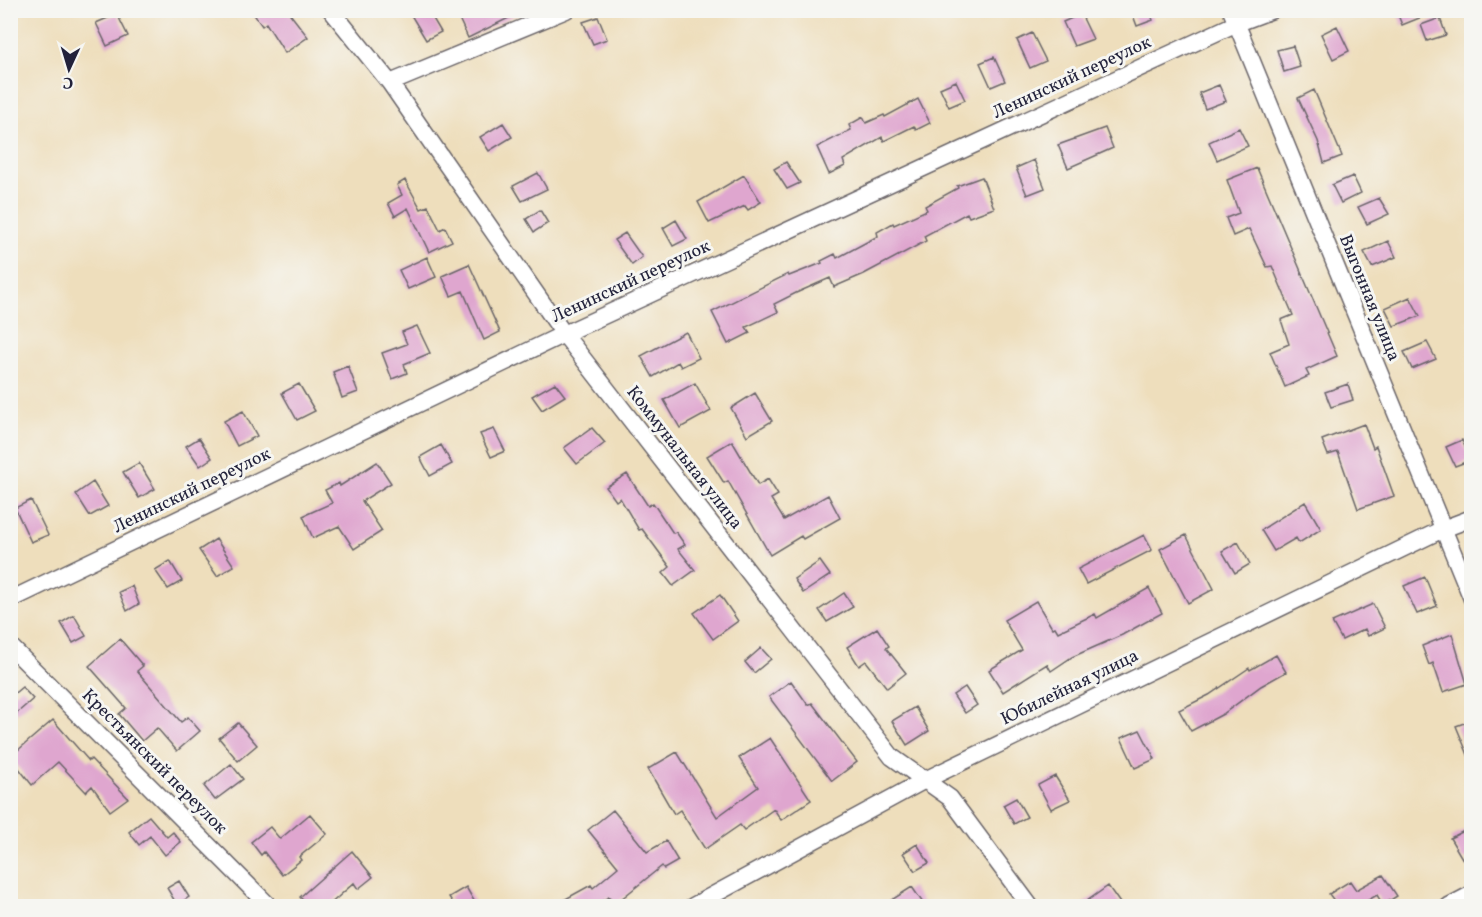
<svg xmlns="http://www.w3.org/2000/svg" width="1482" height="917" font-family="Vollkorn,serif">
	<rect width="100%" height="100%" fill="#f6f6f2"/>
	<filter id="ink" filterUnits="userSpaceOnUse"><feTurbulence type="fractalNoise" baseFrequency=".0167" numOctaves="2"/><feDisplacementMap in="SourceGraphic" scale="12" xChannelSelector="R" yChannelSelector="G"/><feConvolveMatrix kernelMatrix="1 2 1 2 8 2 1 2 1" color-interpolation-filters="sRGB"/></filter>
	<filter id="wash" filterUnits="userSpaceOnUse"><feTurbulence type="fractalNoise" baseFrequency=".008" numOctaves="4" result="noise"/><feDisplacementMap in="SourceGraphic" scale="24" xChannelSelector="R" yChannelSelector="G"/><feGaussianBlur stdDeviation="1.35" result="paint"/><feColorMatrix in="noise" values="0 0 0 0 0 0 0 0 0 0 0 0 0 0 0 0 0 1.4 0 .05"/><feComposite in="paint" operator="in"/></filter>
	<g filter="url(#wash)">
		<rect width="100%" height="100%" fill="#eedebc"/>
		<g id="blocks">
			<!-- building -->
			<path fill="#dfa6cf" d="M 251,10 L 287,10 L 308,37 L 285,53 L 266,23 L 262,26 Z
				M 419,10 L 428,10 L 441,32 L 426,40 L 411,15 Z
				M 455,10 L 525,10 L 468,38 Z
				M 1131,10 L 1149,10 L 1153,20 L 1137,26 Z
				M 1396,10 L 1437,10 L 1437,11 L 1402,25 Z
				M 117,14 L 128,36 L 107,46 L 96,23 Z
				M 1081,14 L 1093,39 L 1074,46 L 1063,22 Z
				M 598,17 L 607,39 L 593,44 L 583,22 Z
				M 1440,18 L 1446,35 L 1427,41 L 1421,25 Z
				M 1337,26 L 1349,51 L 1333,59 L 1321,34 Z
				M 1032,33 L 1046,61 L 1030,68 L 1017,40 Z
				M 1293,46 L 1300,67 L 1284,72 L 1277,50 Z
				M 994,57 L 1005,81 L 991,87 L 980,63 Z
				M 956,81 L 965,100 L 949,107 L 940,88 Z
				M 1219,85 L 1226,101 L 1205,109 L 1199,93 Z
				M 1314,90 L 1342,156 L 1324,163 L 1318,141 L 1298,98 Z
				M 918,99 L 930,123 L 916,130 L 914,126 L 884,141 L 882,137 L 843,160 L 845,166 L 829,174 L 817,147 L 851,130 L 849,125 L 863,117 L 866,123 L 884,115 L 885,117 Z
				M 503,123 L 512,137 L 489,151 L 480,137 Z
				M 1105,128 L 1113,148 L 1068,168 L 1058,145 Z
				M 1239,128 L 1248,146 L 1217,160 L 1209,142 Z
				M 1034,160 L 1045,188 L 1027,195 L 1016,168 Z
				M 786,162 L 800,183 L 787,189 L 774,169 Z
				M 1257,168 L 1337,356 L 1306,370 L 1309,376 L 1285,387 L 1270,352 L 1289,344 L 1281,320 L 1293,315 L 1272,266 L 1267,267 L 1249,229 L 1233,236 L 1226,218 L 1239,213 L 1227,180 Z
				M 538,173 L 547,189 L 522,201 L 513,186 Z
				M 744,175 L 761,202 L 748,210 L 745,206 L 709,223 L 698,202 Z
				M 1353,176 L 1361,193 L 1341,203 L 1332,185 Z
				M 982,177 L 994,208 L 969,217 L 967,213 L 924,236 L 926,241 L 864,274 L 834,287 L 830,278 L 796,293 L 774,304 L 778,312 L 746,327 L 750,333 L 728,344 L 712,312 L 788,274 L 789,276 L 822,263 L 821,261 L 835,254 L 837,258 L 878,236 L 877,232 L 893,223 L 894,225 L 927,210 L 925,206 L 958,188 L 957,186 Z
				M 405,180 L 421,209 L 428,206 L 440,230 L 445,227 L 452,241 L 429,252 L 408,208 L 395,216 L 388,203 L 402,195 L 397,185 Z
				M 1379,198 L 1389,214 L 1367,224 L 1358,207 Z
				M 540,210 L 548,223 L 534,232 L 526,219 Z
				M 676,220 L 687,239 L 673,246 L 663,228 Z
				M 625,233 L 642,257 L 632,265 L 614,240 Z
				M 1388,241 L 1396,257 L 1372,267 L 1364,252 Z
				M 427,257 L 436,277 L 408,289 L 399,270 Z
				M 469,264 L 500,332 L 484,340 L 463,291 L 451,296 L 442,276 Z
				M 1410,297 L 1420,316 L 1394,326 L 1385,308 Z
				M 417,326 L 430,353 L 404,364 L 407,373 L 392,379 L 382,353 L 407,344 L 402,332 Z
				M 686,332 L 699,358 L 681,367 L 678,362 L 653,377 L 641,356 Z
				M 1427,342 L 1436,359 L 1412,369 L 1404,352 Z
				M 348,366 L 358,392 L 342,398 L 333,372 Z
				M 555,383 L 565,396 L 542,410 L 532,396 Z
				M 695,383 L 711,411 L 680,428 L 664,400 Z
				M 299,384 L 315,411 L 297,420 L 282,393 Z
				M 1348,384 L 1353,400 L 1331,407 L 1325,392 Z
				M 755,393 L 772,421 L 747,436 L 731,408 Z
				M 243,411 L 257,436 L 237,446 L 224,421 Z
				M 1364,424 L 1373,448 L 1376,446 L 1394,496 L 1358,509 L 1338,452 L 1328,455 L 1322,440 Z
				M 592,428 L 605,443 L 577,464 L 564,448 Z
				M 494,429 L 505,451 L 491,457 L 480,434 Z
				M 199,438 L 212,458 L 200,466 L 186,446 Z
				M 1462,440 L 1471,460 L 1455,466 L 1446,447 Z
				M 732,441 L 758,485 L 768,479 L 778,495 L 771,499 L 784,520 L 828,495 L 840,518 L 803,539 L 801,536 L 770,555 L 728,481 L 724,483 L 707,456 Z
				M 441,445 L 452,464 L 430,476 L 420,457 Z
				M 377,462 L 391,483 L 362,501 L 382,531 L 354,549 L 339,526 L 313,538 L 303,516 L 332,503 L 325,490 L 339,483 L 340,486 Z
				M 139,463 L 155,489 L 139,498 L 123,472 Z
				M 627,474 L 648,506 L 653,503 L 673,533 L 676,532 L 685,545 L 678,549 L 695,570 L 673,586 L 663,573 L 670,567 L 642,529 L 639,530 L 620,498 L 616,501 L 606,487 Z
				M 93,482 L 108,506 L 90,516 L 76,494 Z
				M 31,500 L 48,535 L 31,542 L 15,508 Z
				M 1305,502 L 1321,529 L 1299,543 L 1296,538 L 1274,551 L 1261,530 Z
				M 1144,535 L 1152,550 L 1086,584 L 1078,569 Z
				M 1186,535 L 1214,589 L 1188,603 L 1160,549 Z
				M 216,539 L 234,566 L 217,576 L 199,550 Z
				M 1238,542 L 1250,564 L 1235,573 L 1222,551 Z
				M 170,561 L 182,581 L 168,589 L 155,570 Z
				M 820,561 L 830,575 L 803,593 L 794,579 Z
				M 1425,577 L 1437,606 L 1417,614 L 1404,586 Z
				M 132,586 L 139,604 L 127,611 L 119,592 Z
				M 1149,588 L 1162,613 L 1122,635 L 1072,657 L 1051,671 L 1047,664 L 1003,692 L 989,670 L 1022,650 L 1004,620 L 1036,601 L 1052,628 L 1055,627 L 1058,632 L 1095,614 L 1097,618 Z
				M 844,593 L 853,607 L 827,622 L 819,610 Z
				M 720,595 L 738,621 L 713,639 L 694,613 Z
				M 1373,604 L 1385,628 L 1368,636 L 1365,629 L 1342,640 L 1332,622 Z
				M 74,615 L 86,636 L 73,643 L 61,623 Z
				M 877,628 L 889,646 L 886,648 L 906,673 L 887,688 L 866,661 L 859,666 L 847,647 Z
				M 1452,634 L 1467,684 L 1443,692 L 1433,663 L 1429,665 L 1422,646 Z
				M 120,639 L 143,666 L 137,671 L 181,722 L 188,717 L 200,731 L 177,751 L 157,728 L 142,741 L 119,714 L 126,708 L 89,666 Z
				M 761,648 L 771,659 L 754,673 L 745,662 Z
				M 1276,655 L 1286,672 L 1261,686 L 1223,714 L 1191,731 L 1179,710 L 1209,695 L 1249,668 L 1250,670 Z
				M 791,681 L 808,705 L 812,703 L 857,762 L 832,781 L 769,697 Z
				M 22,687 L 33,699 L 17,713 L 10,706 L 10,697 Z
				M 965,687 L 977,705 L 965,713 L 953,695 Z
				M 915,707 L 929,731 L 907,745 L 892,721 Z
				M 53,720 L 89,761 L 91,759 L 128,798 L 110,811 L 92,786 L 86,792 L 58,762 L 32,785 L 10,757 Z
				M 1472,720 L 1472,762 L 1471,762 L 1456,726 Z
				M 238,723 L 257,745 L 238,761 L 219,738 Z
				M 1140,730 L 1155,759 L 1135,768 L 1121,738 Z
				M 770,738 L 811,800 L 781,820 L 774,809 L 744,830 L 740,825 L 705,849 L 680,810 L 674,814 L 648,769 L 677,752 L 717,817 L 758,787 L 739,758 Z
				M 231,764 L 243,779 L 215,800 L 204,786 Z
				M 1055,776 L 1070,800 L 1051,809 L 1038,785 Z
				M 1016,798 L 1027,817 L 1014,824 L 1003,805 Z
				M 613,810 L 647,852 L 666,841 L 678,861 L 664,869 L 662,866 L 615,904 L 609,897 L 592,906 L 553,906 L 591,885 L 593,888 L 618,867 L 588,830 Z
				M 310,814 L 327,834 L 299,857 L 301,860 L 282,875 L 264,852 L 261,855 L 251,842 L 270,827 L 280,839 Z
				M 149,816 L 167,837 L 173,832 L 181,842 L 165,855 L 150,836 L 139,845 L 129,832 Z
				M 1466,830 L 1472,839 L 1472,855 L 1463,860 L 1450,838 Z
				M 917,844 L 929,863 L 915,871 L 903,853 Z
				M 352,851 L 373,877 L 358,889 L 354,883 L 328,906 L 308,906 L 300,897 Z
				M 1383,875 L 1397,896 L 1383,905 L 1377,895 L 1358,906 L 1338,906 L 1329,894 L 1350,881 L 1356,890 Z
				M 179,881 L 189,897 L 177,905 L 167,888 Z
				M 1108,886 L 1122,906 L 1080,906 Z
				M 466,887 L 477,906 L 455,906 L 449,897 Z
				M 912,887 L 925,906 L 882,906 Z"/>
		</g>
	</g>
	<g filter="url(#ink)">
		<use href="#blocks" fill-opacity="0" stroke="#696468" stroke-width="1.5"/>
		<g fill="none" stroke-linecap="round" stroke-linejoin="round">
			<defs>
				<path id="minor" d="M 331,10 L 390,83 L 564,334 L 892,757 L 950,798 L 1030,906
					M 1231,10 L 1472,599
					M 390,83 L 566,10
					M 10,600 L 564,334 L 1235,24 L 1272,10
					M 10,646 L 269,906
					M 693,906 L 925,780 L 1443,529 L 1472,518
					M 1449,906 L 1472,894"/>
			</defs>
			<!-- minor casing -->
			<use href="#minor" stroke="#696468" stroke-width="19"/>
			<!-- minor -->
			<use href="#minor" stroke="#fff" stroke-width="16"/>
		</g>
	</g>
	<g text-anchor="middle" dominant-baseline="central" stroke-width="6" stroke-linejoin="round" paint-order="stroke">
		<!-- street labels -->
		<g font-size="18" fill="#22223b" stroke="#f6f6f2">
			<text transform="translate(1072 78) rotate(-25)">Ленинский переулок</text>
			<text transform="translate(631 282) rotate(-25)">Ленинский переулок</text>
			<text transform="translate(1369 298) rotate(68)">Выгонная улица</text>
			<text transform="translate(684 458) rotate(52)">Коммунальная улица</text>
			<text transform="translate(192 491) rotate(-26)">Ленинский переулок</text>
			<text transform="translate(1070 688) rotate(-26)">Юбилейная улица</text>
			<text transform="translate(154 762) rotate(45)">Крестьянский переулок</text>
		</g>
	</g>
	<!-- margin -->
	<rect width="1482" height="917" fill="none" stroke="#f6f6f2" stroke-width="36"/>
	<!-- north arrow -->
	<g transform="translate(69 69) rotate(184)" stroke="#f6f6f2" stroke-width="4.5" paint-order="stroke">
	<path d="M0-4.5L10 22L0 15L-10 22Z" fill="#22223b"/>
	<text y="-9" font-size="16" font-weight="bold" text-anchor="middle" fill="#22223b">С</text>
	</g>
</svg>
